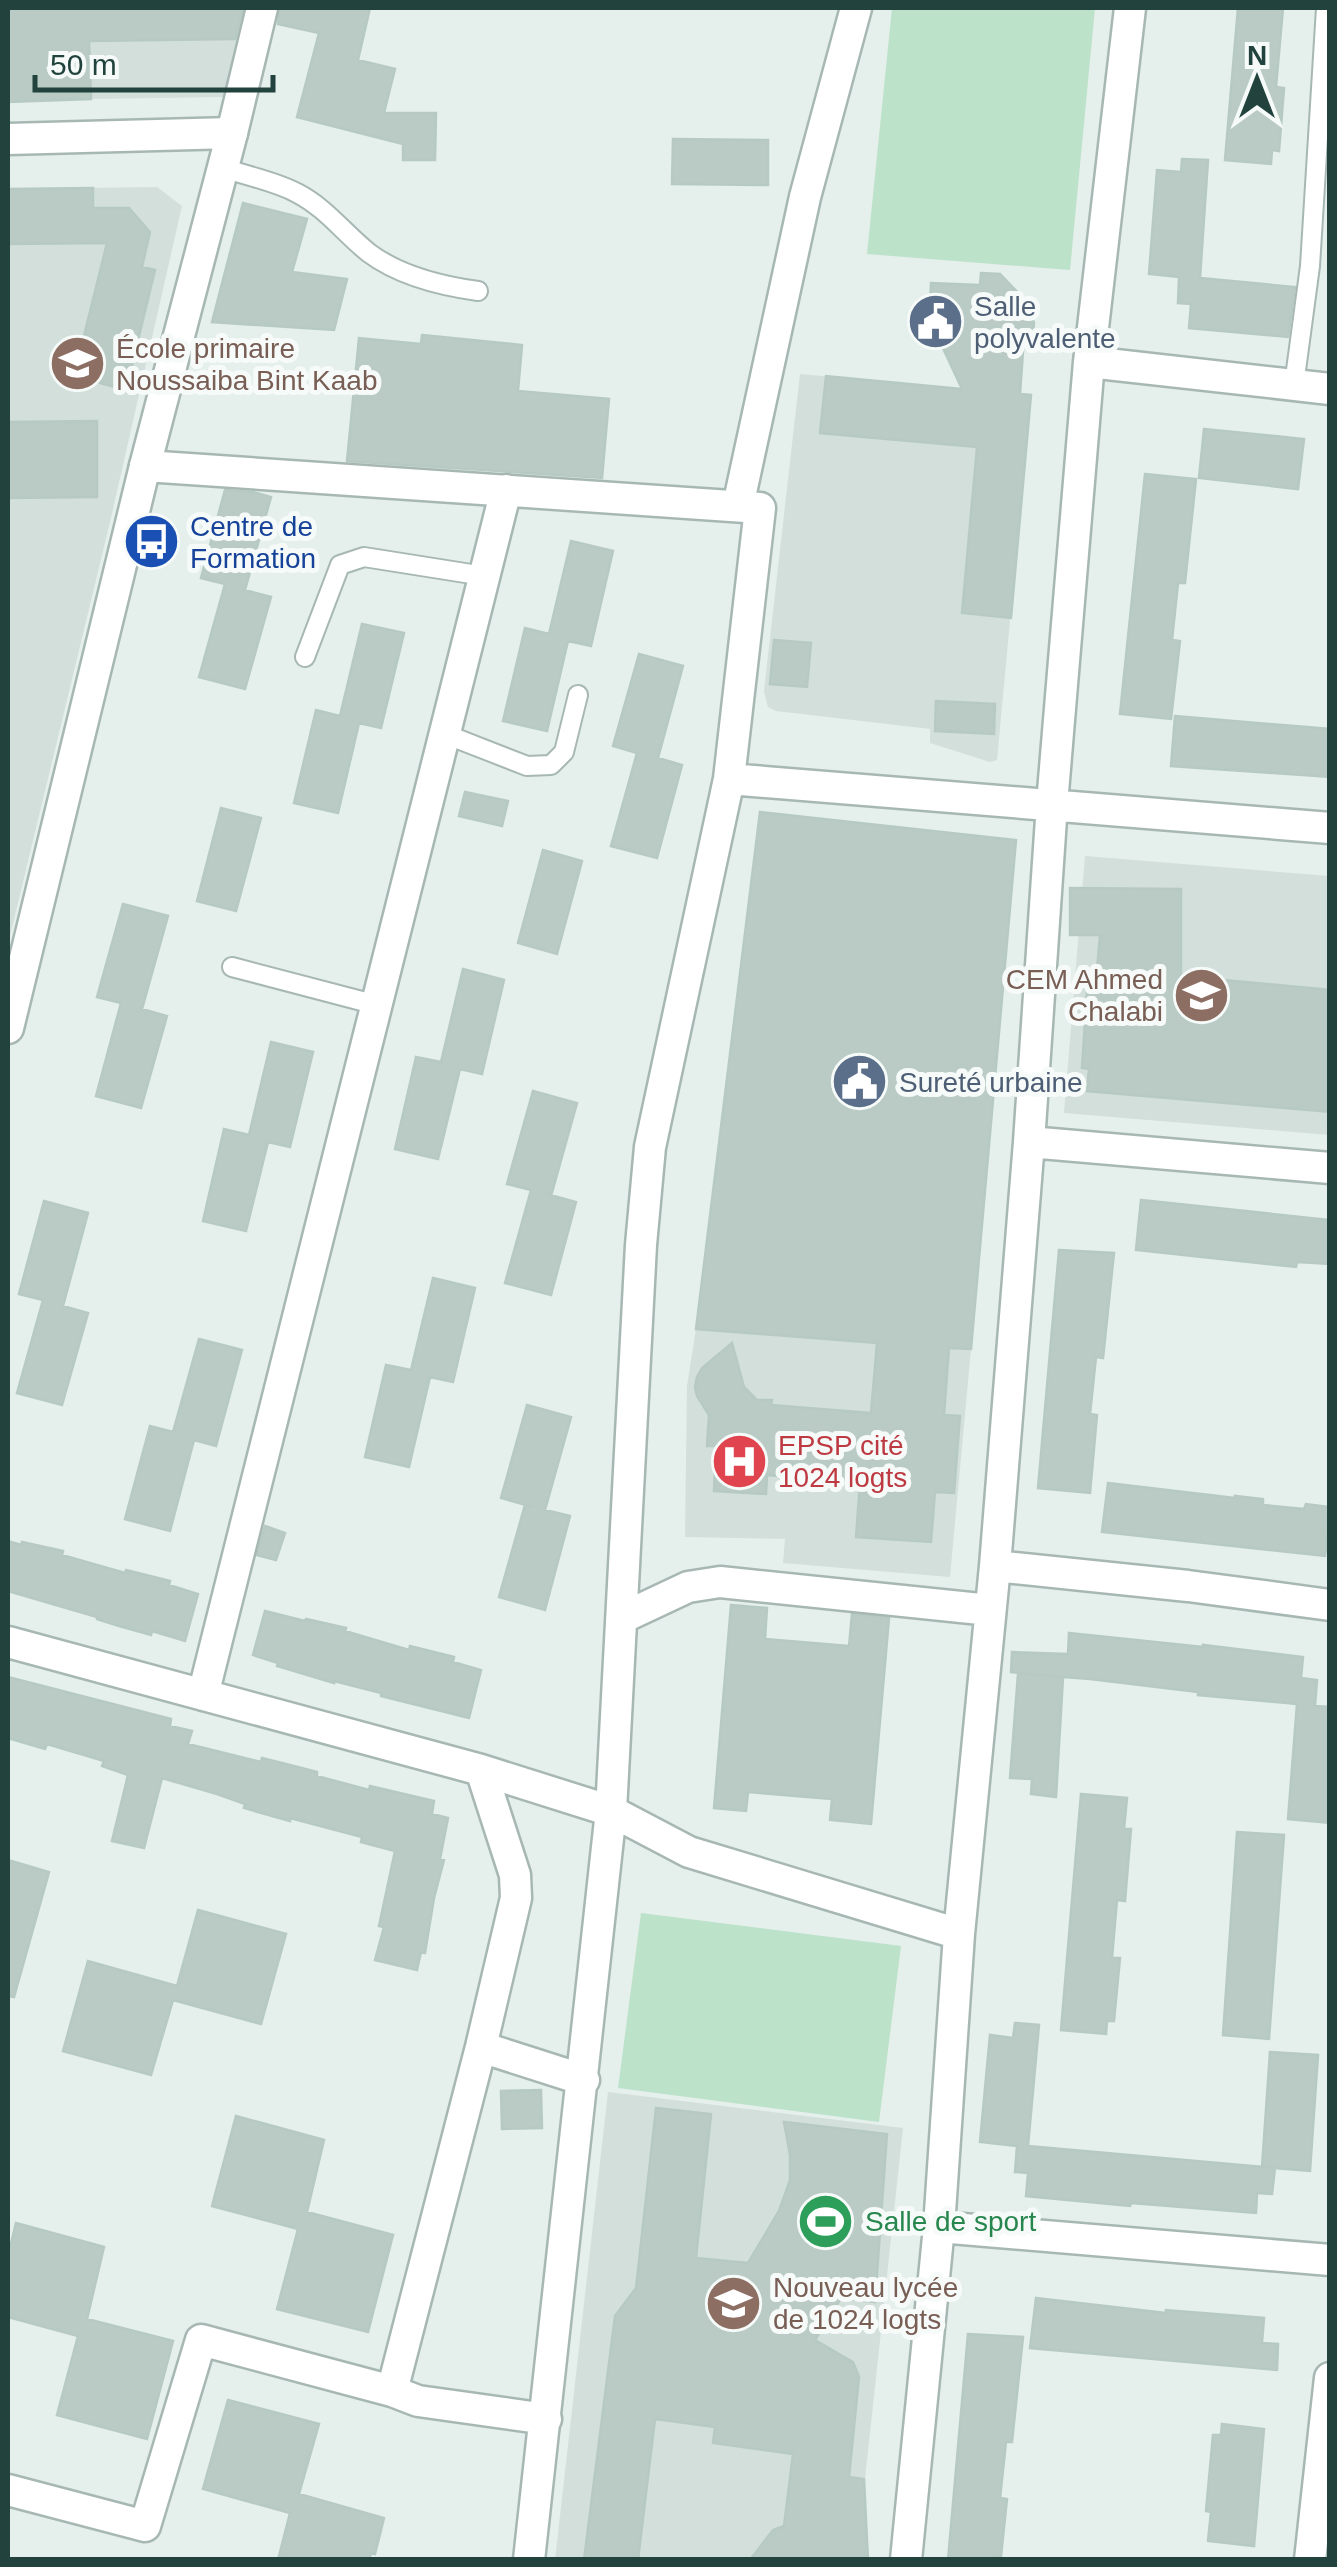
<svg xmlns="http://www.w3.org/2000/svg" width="1337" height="2567" font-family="Arial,sans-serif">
	<rect width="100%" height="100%" fill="#e5efec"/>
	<!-- built -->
	<path fill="#d3dfdb" d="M 88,8 L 248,8 L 226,97 L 91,99 Z
		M 157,187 L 182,206 L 110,522 L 8,944 L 8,189 Z
		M 800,374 L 1031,395 L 997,760 L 990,762 L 930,743 L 930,729 L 776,711 L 768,707 L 764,691 Z
		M 1085,856 L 1329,876 L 1329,1135 L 1064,1113 Z
		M 696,1329 L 971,1349 L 950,1577 L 783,1563 L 785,1539 L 685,1537 L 687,1386 Z
		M 608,2092 L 903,2128 L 865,2479 L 866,2559 L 555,2560 Z"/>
	<!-- green -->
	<path fill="#bce2ca" d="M 892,8 L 1095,8 L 1070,270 L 867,254 Z
		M 641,1913 L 901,1946 L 879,2122 L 618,2088 Z"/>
	<!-- building -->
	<path fill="#bacbc5" stroke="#b6cac3" stroke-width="2.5" d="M 8,8 L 243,8 L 235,39 L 89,41 L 91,99 L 8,102 Z
		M 280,8 L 370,8 L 358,60 L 395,69 L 384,113 L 436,113 L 435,160 L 403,160 L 403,144 L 297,117 L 319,33 L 278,24 Z
		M 1238,8 L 1283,8 L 1276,87 L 1284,88 L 1279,151 L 1272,150 L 1271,164 L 1225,160 Z
		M 673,139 L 768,140 L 768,185 L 672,184 Z
		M 1182,159 L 1208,160 L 1200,278 L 1295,287 L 1288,337 L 1189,328 L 1191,304 L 1178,303 L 1179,277 L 1149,274 L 1157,170 L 1181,172 Z
		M 93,188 L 93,208 L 129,208 L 150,232 L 142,267 L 155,270 L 126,390 L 74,376 L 107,243 L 8,244 L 8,189 Z
		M 243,203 L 307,219 L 292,272 L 347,279 L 334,330 L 212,322 Z
		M 981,273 L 1000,274 L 1024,299 L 1034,323 L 1033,338 L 1024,337 L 1020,394 L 1031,395 L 1011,618 L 962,613 L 977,447 L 820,433 L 826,376 L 962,389 L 935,331 L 929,331 L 931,283 L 980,285 Z
		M 422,335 L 522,345 L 518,391 L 609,399 L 602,478 L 347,461 L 359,338 L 421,344 Z
		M 97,421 L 97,497 L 8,498 L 8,422 Z
		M 1204,429 L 1304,439 L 1298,489 L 1199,478 Z
		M 1145,474 L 1196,479 L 1185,583 L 1178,583 L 1172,640 L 1180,641 L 1171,719 L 1120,714 Z
		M 225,490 L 253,492 L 271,497 L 245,590 L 271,597 L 245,689 L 199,677 L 225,584 L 201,578 Z
		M 571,541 L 613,551 L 591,646 L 568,641 L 547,731 L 503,721 L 525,628 L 549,634 Z
		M 362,624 L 404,633 L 381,728 L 359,723 L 338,813 L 294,803 L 316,710 L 340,716 Z
		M 774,640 L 811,643 L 807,687 L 770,684 Z
		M 639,654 L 683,666 L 658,758 L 682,765 L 657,858 L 611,846 L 637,753 L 613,746 Z
		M 936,701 L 995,704 L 994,734 L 935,731 Z
		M 1175,716 L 1330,729 L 1330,777 L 1171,766 Z
		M 465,792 L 508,801 L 502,826 L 459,816 Z
		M 221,808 L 261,818 L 236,911 L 197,901 Z
		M 760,812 L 1016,840 L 971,1349 L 949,1348 L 944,1415 L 960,1416 L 954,1493 L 935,1492 L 931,1542 L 856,1537 L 860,1483 L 767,1475 L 766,1494 L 714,1491 L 716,1446 L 707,1446 L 709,1415 L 697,1396 L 695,1387 L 697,1377 L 702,1368 L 732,1343 L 744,1387 L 757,1400 L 772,1400 L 771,1405 L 871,1413 L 877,1343 L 696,1329 Z
		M 543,850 L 582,861 L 557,954 L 518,943 Z
		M 1070,888 L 1181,889 L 1181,976 L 1330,990 L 1330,1112 L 1087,1091 L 1089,1069 L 1082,1068 L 1085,1022 L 1087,991 L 1095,992 L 1100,935 L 1070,935 Z
		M 123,904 L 168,916 L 142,1009 L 167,1016 L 141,1108 L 96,1096 L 121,1003 L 97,997 Z
		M 463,969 L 504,980 L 482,1074 L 460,1069 L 438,1159 L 395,1149 L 416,1057 L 441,1062 Z
		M 271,1042 L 313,1052 L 290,1147 L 268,1142 L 246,1231 L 203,1221 L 224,1129 L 249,1135 Z
		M 533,1091 L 577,1103 L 551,1196 L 547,1194 L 576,1202 L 551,1295 L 505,1283 L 531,1190 L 507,1184 Z
		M 1141,1200 L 1330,1220 L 1330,1264 L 1297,1262 L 1296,1267 L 1136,1250 Z
		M 44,1201 L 88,1213 L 63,1306 L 88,1313 L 62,1405 L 17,1393 L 43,1300 L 19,1294 Z
		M 1059,1250 L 1114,1253 L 1103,1358 L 1096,1357 L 1090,1414 L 1097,1415 L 1090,1493 L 1038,1488 Z
		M 433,1278 L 475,1288 L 453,1382 L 430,1377 L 409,1467 L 365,1457 L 386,1365 L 411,1370 Z
		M 199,1339 L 242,1350 L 216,1446 L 194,1440 L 170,1531 L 125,1519 L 150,1426 L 173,1432 Z
		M 527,1405 L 571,1417 L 545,1510 L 570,1516 L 545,1610 L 499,1597 L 525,1505 L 533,1507 L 501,1498 Z
		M 1108,1483 L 1235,1498 L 1235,1496 L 1263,1499 L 1263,1505 L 1304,1509 L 1306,1504 L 1330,1507 L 1330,1533 L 1328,1532 L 1325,1556 L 1102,1532 Z
		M 265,1526 L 285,1533 L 276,1560 L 257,1555 Z
		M 8,1541 L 21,1545 L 22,1542 L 63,1551 L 62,1555 L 125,1573 L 126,1570 L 170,1581 L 169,1585 L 198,1594 L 185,1641 L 152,1631 L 151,1635 L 119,1626 L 97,1619 L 97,1617 L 8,1591 Z
		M 731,1605 L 767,1608 L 765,1639 L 849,1646 L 852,1614 L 889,1618 L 871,1824 L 830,1820 L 832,1799 L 748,1792 L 746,1811 L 714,1808 Z
		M 265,1611 L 305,1621 L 306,1619 L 346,1628 L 345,1631 L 409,1650 L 410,1646 L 454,1657 L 453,1662 L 481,1670 L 469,1718 L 381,1696 L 381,1693 L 334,1681 L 334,1683 L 277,1666 L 278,1663 L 253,1655 Z
		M 1069,1633 L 1203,1647 L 1203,1645 L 1303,1657 L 1301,1678 L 1317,1680 L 1315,1706 L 1330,1707 L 1330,1823 L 1288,1819 L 1297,1704 L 1198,1695 L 1198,1692 L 1090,1679 L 1063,1677 L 1056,1797 L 1031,1794 L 1032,1779 L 1010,1778 L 1018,1674 L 1062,1677 L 1011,1672 L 1012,1652 L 1068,1654 Z
		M 8,1677 L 171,1719 L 170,1726 L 192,1731 L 188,1744 L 261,1762 L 262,1758 L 286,1764 L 317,1772 L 317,1776 L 369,1790 L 370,1786 L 434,1801 L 432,1814 L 448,1818 L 440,1859 L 444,1860 L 434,1898 L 425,1953 L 421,1952 L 417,1970 L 375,1960 L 384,1927 L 379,1926 L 395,1851 L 361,1842 L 362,1837 L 290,1818 L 290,1821 L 244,1808 L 245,1804 L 217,1794 L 162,1778 L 144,1848 L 112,1841 L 128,1775 L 102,1766 L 104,1761 L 47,1744 L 45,1749 L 8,1738 Z
		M 1081,1794 L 1127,1798 L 1124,1829 L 1131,1829 L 1125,1901 L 1117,1900 L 1112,1958 L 1120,1958 L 1114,2021 L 1107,2021 L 1106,2034 L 1061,2030 Z
		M 1237,1832 L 1284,1835 L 1269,2039 L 1223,2035 Z
		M 8,1860 L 49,1872 L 14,1997 L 8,1996 Z
		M 198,1910 L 286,1934 L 261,2024 L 173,2000 L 151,2075 L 63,2051 L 88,1961 L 177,1986 Z
		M 1015,2023 L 1039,2025 L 1028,2146 L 1275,2168 L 1272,2194 L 1257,2193 L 1256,2213 L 1131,2203 L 1130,2206 L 1026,2196 L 1028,2173 L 1015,2172 L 1017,2146 L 980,2142 L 990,2035 L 1013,2038 Z
		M 1270,2052 L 1318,2055 L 1310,2171 L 1262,2167 Z
		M 541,2090 L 542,2128 L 502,2129 L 501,2091 Z
		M 656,2108 L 711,2114 L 696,2258 L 748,2263 L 779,2211 L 790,2180 L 790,2155 L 784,2122 L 887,2134 L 875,2302 L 841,2298 L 815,2340 L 853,2362 L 859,2377 L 849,2477 L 864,2479 L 868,2560 L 750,2560 L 773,2530 L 784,2526 L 793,2454 L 713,2443 L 715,2427 L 655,2419 L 638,2560 L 584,2560 L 615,2316 L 636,2288 Z
		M 236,2116 L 324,2140 L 307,2212 L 393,2235 L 368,2332 L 277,2309 L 298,2229 L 212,2206 Z
		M 16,2223 L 104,2247 L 87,2319 L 173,2341 L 147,2439 L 57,2415 L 78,2336 L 8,2317 L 8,2256 Z
		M 1036,2298 L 1166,2313 L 1166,2310 L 1264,2318 L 1262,2343 L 1278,2344 L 1277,2370 L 1030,2348 Z
		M 968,2334 L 1023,2337 L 1012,2442 L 1006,2442 L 1000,2498 L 1007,2499 L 1001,2556 L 994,2556 L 994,2560 L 948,2560 Z
		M 228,2400 L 319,2424 L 299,2494 L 384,2518 L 375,2554 L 371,2553 L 369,2560 L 278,2560 L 290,2513 L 203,2489 Z
		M 1222,2424 L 1264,2429 L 1254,2546 L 1208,2541 L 1211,2512 L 1206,2511 L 1213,2435 L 1221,2435 Z"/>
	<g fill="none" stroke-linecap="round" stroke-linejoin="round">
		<defs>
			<path id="service" d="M 223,168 C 247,176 275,181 297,193 C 326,208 344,233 369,253 C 400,276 441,286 478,291
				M 1294,385 L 1310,266 L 1326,8
				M 305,657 L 340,565 L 364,557 L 484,576
				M 445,734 L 527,766 L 551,765 L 564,752 L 578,695
				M 232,967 L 377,1005"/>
			<path id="minor" d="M 1130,8 L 1089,362 L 1052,804 L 1029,1142 L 1330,1168
				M 8,139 L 232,133
				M 1089,362 L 1330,389
				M 145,466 L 760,508 L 729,779 L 650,1147 L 641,1245 L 611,1811 L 529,2560
				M 738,506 L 805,197 L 856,8
				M 729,779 L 1330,828
				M 995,1566 L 1188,1586 L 1330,1605
				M 622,1618 L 688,1587 L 720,1582 L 990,1610
				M 8,1642 L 481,1770 L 515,1875 L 516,1898 L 481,2047 L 392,2391
				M 203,1695 L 506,490
				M 481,1770 L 611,1811 L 689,1852 L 959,1934 L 939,2227 L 906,2560
				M 959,1934 L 995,1566 L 1029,1142
				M 481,2047 L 584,2080
				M 939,2227 L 1330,2260
				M 8,2490 L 145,2526 L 201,2340 L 392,2391 L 418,2401 L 546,2419
				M 1310,2560 L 1330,2378"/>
			<path id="tertiary" d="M 8,1028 L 145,466 L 232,133 L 262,8"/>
		</defs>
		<!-- service casing -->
		<use href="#service" stroke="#a7b8b4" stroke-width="22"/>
		<!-- minor casing -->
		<use href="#minor" stroke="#a7b8b4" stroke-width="35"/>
		<!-- tertiary casing -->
		<use href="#tertiary" stroke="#a7b8b4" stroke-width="35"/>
		<!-- service -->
		<use href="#service" stroke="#fff" stroke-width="18"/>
		<!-- minor -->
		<use href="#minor" stroke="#fff" stroke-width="30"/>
		<!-- tertiary -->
		<use href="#tertiary" stroke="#fff" stroke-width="30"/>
	</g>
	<!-- icons -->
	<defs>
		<symbol id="civic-disc" viewBox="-11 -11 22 22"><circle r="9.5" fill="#5c6f8a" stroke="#f6fbf9"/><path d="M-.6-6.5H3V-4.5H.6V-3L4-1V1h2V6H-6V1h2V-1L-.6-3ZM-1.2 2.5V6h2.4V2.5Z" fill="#fff"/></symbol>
		<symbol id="school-disc" viewBox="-11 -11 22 22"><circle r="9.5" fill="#8d6e63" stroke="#f6fbf9"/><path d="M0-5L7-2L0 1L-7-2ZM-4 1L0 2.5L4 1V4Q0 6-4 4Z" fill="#fff"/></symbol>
		<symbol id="bus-disc" viewBox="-11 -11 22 22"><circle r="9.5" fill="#1a4fb4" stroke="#f6fbf9"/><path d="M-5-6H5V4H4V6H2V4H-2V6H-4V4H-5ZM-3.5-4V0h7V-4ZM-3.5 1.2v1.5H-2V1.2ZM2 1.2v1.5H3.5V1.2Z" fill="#fff"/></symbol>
		<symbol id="hospital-disc" viewBox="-11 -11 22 22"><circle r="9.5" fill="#e0444e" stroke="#f6fbf9"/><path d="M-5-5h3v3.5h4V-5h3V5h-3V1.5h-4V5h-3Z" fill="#fff"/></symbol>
		<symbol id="stadium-disc" viewBox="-11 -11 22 22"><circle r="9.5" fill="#2e9e5b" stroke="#f6fbf9"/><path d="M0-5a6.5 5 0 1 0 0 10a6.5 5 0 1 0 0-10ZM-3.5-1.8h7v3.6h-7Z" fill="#fff"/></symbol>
	</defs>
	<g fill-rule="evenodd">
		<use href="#civic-disc" x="904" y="290" width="63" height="63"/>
		<use href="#school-disc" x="46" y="332" width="63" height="63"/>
		<use href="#bus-disc" x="120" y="510" width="63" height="63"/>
		<use href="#school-disc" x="1170" y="964" width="63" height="63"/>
		<use href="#civic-disc" x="828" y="1050" width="63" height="63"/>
		<use href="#hospital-disc" x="708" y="1430" width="63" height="63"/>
		<use href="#stadium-disc" x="794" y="2190" width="63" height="63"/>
		<use href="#school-disc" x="702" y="2272" width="63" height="63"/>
	</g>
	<g text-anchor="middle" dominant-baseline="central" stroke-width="10" stroke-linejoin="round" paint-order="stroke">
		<!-- service labels -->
		<g font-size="28" fill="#4e5e75" stroke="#f6fbf9" text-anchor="start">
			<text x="974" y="306">Salle<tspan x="974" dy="32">polyvalente</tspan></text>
			<text x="899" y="1082">Sureté urbaine</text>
		</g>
		<!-- education labels -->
		<g font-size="28" fill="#785e54" stroke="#f6fbf9" text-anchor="start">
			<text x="116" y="348">École primaire<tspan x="116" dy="32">Noussaiba Bint Kaab</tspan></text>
			<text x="1163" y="979" text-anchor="end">CEM Ahmed<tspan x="1163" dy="32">Chalabi</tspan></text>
			<text x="773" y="2287">Nouveau lycée<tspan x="773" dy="32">de 1024 logts</tspan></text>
		</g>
		<!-- transit labels -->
		<g font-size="28" fill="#164399" stroke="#f6fbf9" text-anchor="start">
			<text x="190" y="526">Centre de<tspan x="190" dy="32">Formation</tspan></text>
		</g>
		<!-- health labels -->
		<g font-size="28" fill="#be3a42" stroke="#f6fbf9" text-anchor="start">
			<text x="778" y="1445">EPSP cité<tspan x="778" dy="32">1024 logts</tspan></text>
		</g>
		<!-- leisure labels -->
		<g font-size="28" fill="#27864d" stroke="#f6fbf9" text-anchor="start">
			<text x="865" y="2221">Salle de sport</text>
		</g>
	</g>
	<!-- border -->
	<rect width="1337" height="2567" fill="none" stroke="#22433d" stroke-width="20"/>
	<!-- north arrow -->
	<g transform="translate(1257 80)" stroke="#f6fbf9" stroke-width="8" paint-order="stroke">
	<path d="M0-8L18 38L0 25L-18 38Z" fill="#22433d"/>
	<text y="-15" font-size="28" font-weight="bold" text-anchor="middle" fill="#22433d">N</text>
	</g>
	<!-- scale -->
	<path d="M35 75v15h238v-15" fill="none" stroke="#22433d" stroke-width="5"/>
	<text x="50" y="75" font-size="30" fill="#22433d" stroke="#f6fbf9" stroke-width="8" paint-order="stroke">50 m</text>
</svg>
